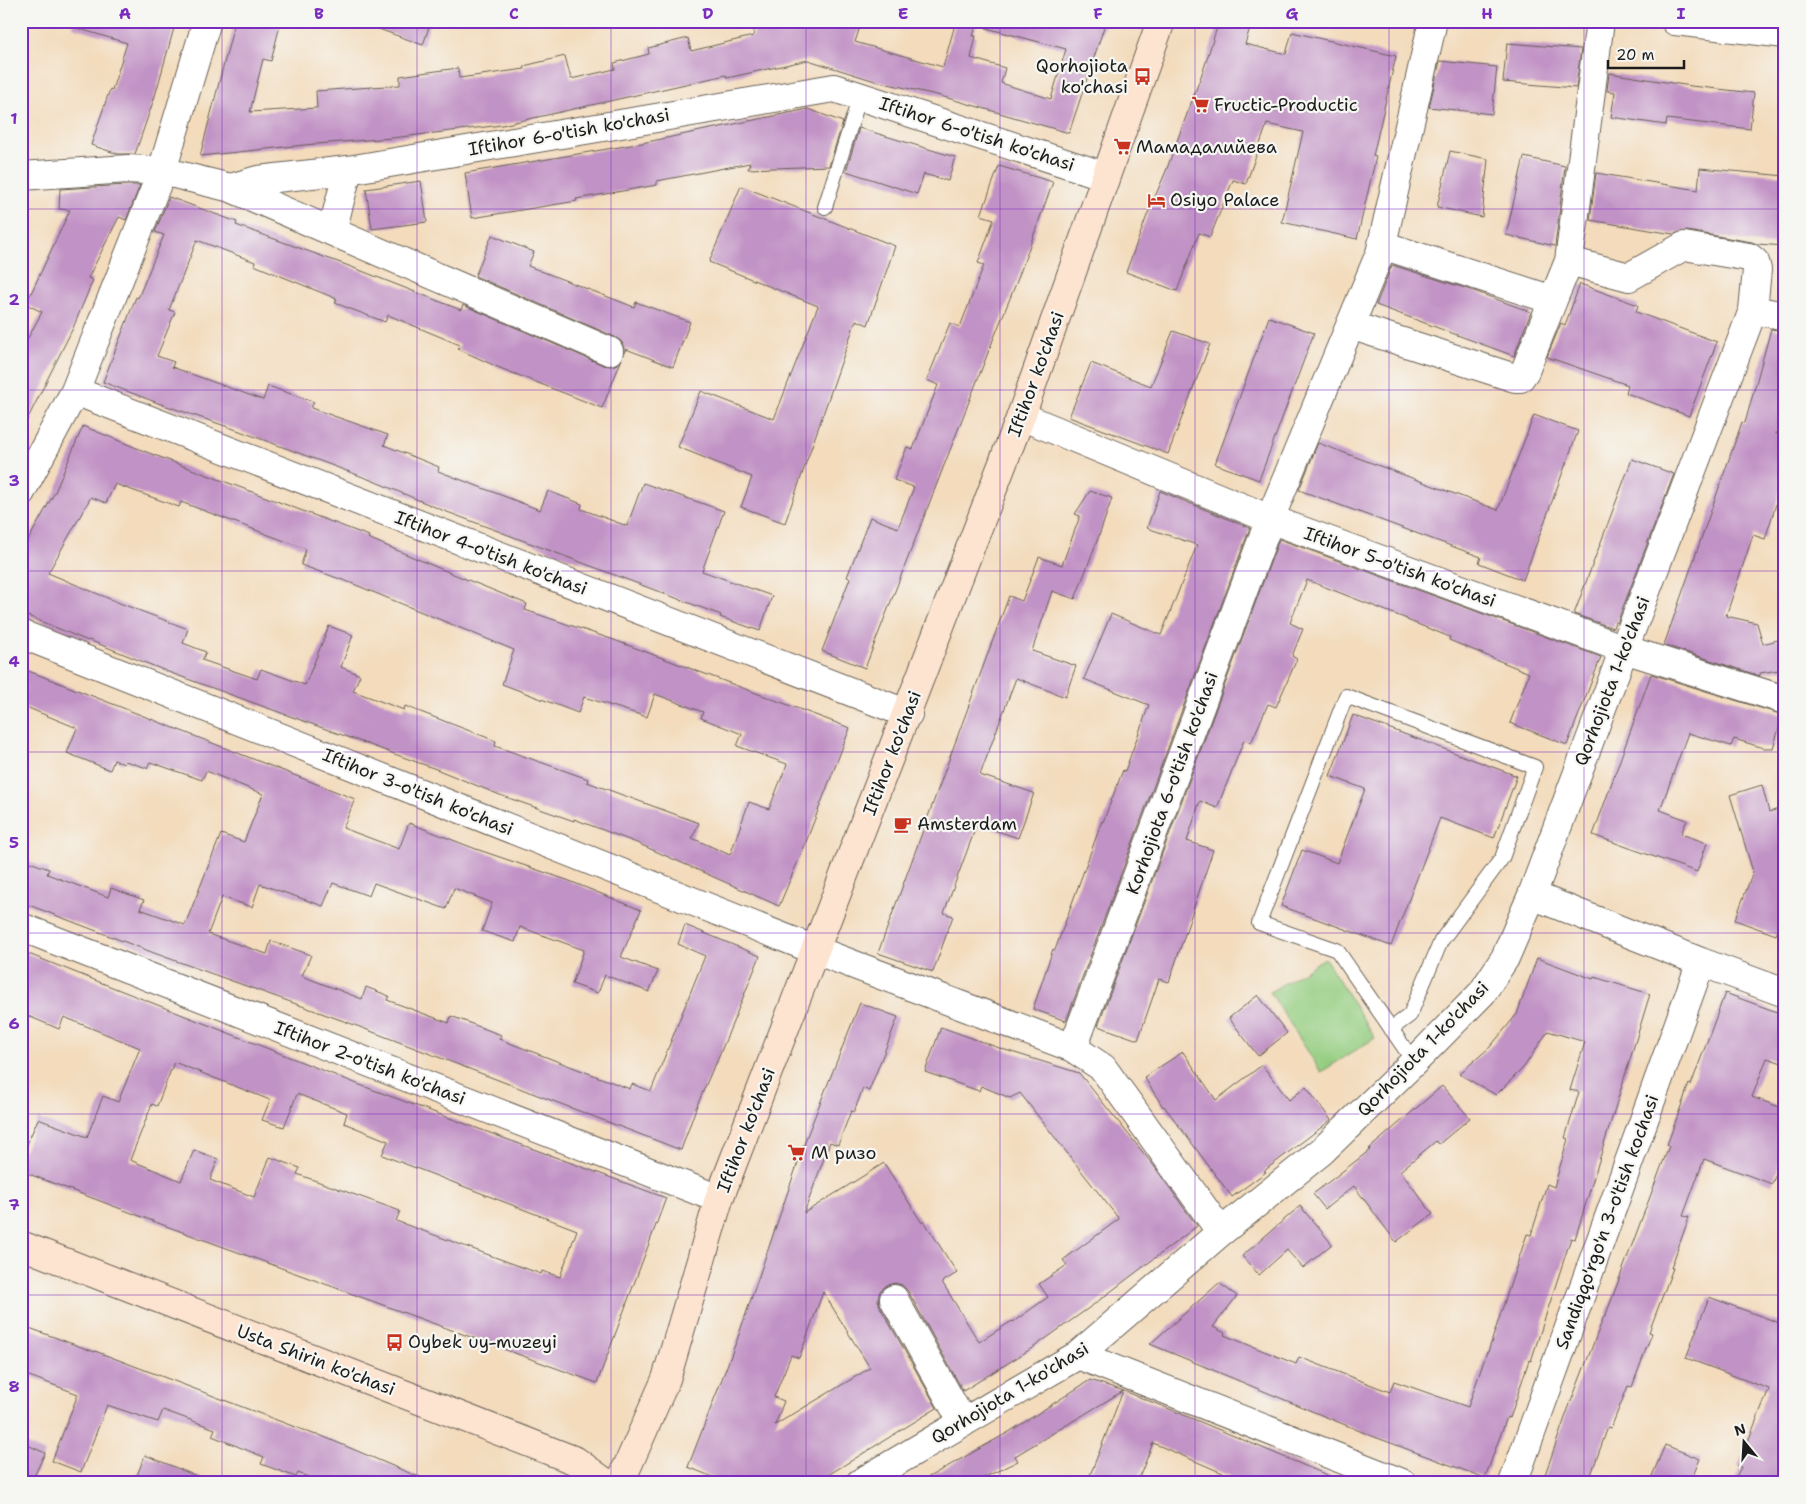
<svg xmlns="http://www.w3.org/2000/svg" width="1806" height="1504" font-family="'Shantell Sans',sans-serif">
	<rect width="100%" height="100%" fill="#f6f6f2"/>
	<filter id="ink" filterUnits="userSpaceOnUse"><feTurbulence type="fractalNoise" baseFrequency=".02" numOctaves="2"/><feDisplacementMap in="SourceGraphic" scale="10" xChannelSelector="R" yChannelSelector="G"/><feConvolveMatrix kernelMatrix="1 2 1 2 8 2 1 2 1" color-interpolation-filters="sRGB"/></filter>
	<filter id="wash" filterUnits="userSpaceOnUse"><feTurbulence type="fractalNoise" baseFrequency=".0096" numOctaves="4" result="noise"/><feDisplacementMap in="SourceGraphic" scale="20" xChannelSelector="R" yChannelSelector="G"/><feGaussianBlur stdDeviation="1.12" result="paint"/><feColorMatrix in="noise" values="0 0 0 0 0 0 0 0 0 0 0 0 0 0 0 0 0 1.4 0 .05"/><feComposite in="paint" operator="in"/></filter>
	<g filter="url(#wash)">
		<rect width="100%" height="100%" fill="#f3dbbc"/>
		<!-- green -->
		<path fill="#94cd80" stroke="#58744e" d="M 1325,958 L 1375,1038 L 1321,1072 L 1270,992 Z"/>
		<g id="blocks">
			<!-- building -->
			<path fill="#c192c5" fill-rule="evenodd" d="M 74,21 L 176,21 L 155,96 L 135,154 L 118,154 L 91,145 L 110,89 L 112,90 L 127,43 L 73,27 Z
				M 235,21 L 281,21 L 271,61 L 263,59 L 250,112 L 317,108 L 316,91 L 400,85 L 400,76 L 458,68 L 459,78 L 525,69 L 524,66 L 565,56 L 571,79 L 615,69 L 614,63 L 649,54 L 648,48 L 688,38 L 691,51 L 753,36 L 756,21 L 862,21 L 855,42 L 943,67 L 956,21 L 978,21 L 973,36 L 976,36 L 971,58 L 1005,68 L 1001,83 L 1051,99 L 1066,49 L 986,28 L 987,21 L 1106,21 L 1069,133 L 937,95 L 875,81 L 808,60 L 727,78 L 726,75 L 502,125 L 392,138 L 304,145 L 200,156 Z
				M 366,21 L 431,21 L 423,45 L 365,24 Z
				M 1219,21 L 1252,21 L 1245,44 L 1286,54 L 1292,32 L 1396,56 L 1373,156 L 1376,157 L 1357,239 L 1282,222 L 1303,132 L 1267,124 L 1246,184 L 1233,180 L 1210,237 L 1199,233 L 1177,291 L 1126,272 L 1148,213 L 1166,171 L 1204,68 Z
				M 1507,43 L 1581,49 L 1576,88 L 1503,82 Z
				M 1440,61 L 1497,67 L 1492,114 L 1429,107 Z
				M 1609,73 L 1691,86 L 1754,93 L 1750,129 L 1667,119 L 1666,125 L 1611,117 L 1615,92 L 1607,91 Z
				M 808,109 L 843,122 L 829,166 L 748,169 L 750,163 L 657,181 L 657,185 L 576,199 L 577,201 L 472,218 L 465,173 L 637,144 Z
				M 859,128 L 955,157 L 948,181 L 924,174 L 917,194 L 846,171 Z
				M 1450,151 L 1488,159 L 1482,217 L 1437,207 Z
				M 1524,157 L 1565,166 L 1555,246 L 1506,235 Z
				M 999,166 L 1053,182 L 1017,281 L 993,340 L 865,668 L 822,651 L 850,578 L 847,577 L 870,517 L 898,528 L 914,487 L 894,480 L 907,447 L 913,449 L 938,385 L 927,380 L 950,323 L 960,327 L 984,265 L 978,263 L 994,219 L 981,215 Z
				M 1700,168 L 1785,176 L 1785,246 L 1757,244 L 1752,242 L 1687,231 L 1673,234 L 1590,220 L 1596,173 L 1698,190 Z
				M 421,181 L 427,222 L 372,229 L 366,189 Z
				M 128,185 L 140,185 L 126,220 L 119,217 L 88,278 L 93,280 L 73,328 L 21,432 L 21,351 L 42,312 L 26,304 L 70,210 L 59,209 L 60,189 Z
				M 741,186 L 895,246 L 868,325 L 856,320 L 785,523 L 741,507 L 752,477 L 678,447 L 701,391 L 774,419 L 818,306 L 709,262 Z
				M 169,197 L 237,222 L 236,225 L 349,266 L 461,310 L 463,305 L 603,365 L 611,366 L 618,364 L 622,359 L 602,408 L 500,368 L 458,349 L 460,345 L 388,315 L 385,322 L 335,303 L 337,299 L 254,265 L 255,262 L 197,240 L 169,310 L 175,312 L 157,356 L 174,362 L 172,367 L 263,400 L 268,386 L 314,402 L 311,408 L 388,435 L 384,445 L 439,467 L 438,471 L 540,510 L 548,491 L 582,504 L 581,509 L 627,526 L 643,483 L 724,511 L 702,571 L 772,596 L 760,631 L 720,617 L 721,615 L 442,510 L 371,480 L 237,430 L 158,403 L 103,382 L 136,297 L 138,298 L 164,235 L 155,232 Z
				M 492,235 L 534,252 L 528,266 L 634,307 L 636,302 L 690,322 L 673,367 L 626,349 L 624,355 L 624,349 L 622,342 L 615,337 L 475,276 Z
				M 1392,265 L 1474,291 L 1531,312 L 1514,356 L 1376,305 Z
				M 1580,284 L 1638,305 L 1636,312 L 1717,342 L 1689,416 L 1626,393 L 1628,385 L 1547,357 L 1561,323 L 1565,325 Z
				M 1269,317 L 1314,333 L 1259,480 L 1215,464 Z
				M 1771,329 L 1785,331 L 1785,401 L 1776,434 L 1785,437 L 1785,476 L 1765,539 L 1753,535 L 1726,616 L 1757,623 L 1763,644 L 1785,638 L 1785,669 L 1760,673 L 1760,676 L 1664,645 L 1742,422 L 1745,423 Z
				M 1173,331 L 1210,344 L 1168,454 L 1069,417 L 1091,363 L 1151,386 Z
				M 1534,415 L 1578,431 L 1523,580 L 1479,563 L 1481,557 L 1299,490 L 1318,443 L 1498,510 Z
				M 83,426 L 149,453 L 369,536 L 368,538 L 441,569 L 527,604 L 525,610 L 614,640 L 850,728 L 804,847 L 779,906 L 637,843 L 574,819 L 574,821 L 500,795 L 436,769 L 171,673 L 89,640 L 88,641 L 21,613 L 21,553 L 55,492 ZM 115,484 L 179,507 L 181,502 L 306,549 L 301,565 L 351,583 L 514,650 L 502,684 L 578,713 L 584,697 L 647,717 L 655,694 L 703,712 L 701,718 L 742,734 L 737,746 L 787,764 L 769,809 L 749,802 L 730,855 L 692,838 L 699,823 L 587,782 L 588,779 L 495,746 L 496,741 L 405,706 L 404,710 L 353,691 L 360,675 L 341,667 L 353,635 L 329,626 L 305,685 L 261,669 L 257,679 L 202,660 L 206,652 L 183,643 L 188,629 L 122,604 L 48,573 L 91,497 L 106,503 Z
				M 1632,459 L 1674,474 L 1617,623 L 1615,622 L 1613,628 L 1574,614 Z
				M 1090,491 L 1112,498 L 1100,533 L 1075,599 L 1052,591 L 1032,651 L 1076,666 L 1065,697 L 1016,678 L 980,775 L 1034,793 L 1018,838 L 977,824 L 944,913 L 953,916 L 933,972 L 878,953 L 1009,596 L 1022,601 L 1039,557 L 1062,565 L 1080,516 L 1075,514 Z
				M 1160,491 L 1250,528 L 1066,1021 L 1033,1009 L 1053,949 L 1055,950 L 1102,821 L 1103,822 L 1123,770 L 1125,771 L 1149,705 L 1084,679 L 1111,614 L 1161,635 L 1197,545 L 1147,528 Z
				M 1279,539 L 1601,657 L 1567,745 L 1510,723 L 1529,673 L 1449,640 L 1450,637 L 1407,620 L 1407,619 L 1307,580 L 1290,623 L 1303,629 L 1292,656 L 1297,659 L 1276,707 L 1268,704 L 1251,743 L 1244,740 L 1217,808 L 1200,801 L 1187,841 L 1213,850 L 1169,982 L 1159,979 L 1138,1040 L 1098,1026 Z
				M 21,668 L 355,799 L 343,828 L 399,849 L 409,823 L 476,849 L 567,880 L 641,910 L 621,957 L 658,971 L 649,992 L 605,975 L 598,993 L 572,984 L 584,950 L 520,927 L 515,942 L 482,931 L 492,903 L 454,888 L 446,909 L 374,883 L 369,896 L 333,883 L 323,906 L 260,884 L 252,907 L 222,897 L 208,934 L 267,954 L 271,941 L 311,955 L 302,976 L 362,999 L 366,987 L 389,996 L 387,1000 L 449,1023 L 451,1016 L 501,1035 L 499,1039 L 630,1089 L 632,1084 L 651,1091 L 705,956 L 678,944 L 685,925 L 760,956 L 715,1066 L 714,1066 L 696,1108 L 681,1150 L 352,1024 L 154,953 L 21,902 L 21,859 L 49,869 L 47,874 L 108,897 L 111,888 L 144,900 L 140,909 L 185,925 L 221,834 L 244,842 L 263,794 L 206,771 L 202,780 L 150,762 L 147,768 L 125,761 L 124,764 L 114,760 L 110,770 L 67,753 L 77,728 L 21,705 Z
				M 1651,674 L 1783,715 L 1773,748 L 1764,748 L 1734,739 L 1731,746 L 1688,733 L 1660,810 L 1687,820 L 1681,834 L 1707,843 L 1697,872 L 1593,835 Z
				M 1353,715 L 1517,776 L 1494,838 L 1440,818 L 1391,946 L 1281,906 L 1302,850 L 1337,863 L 1365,789 L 1330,776 Z
				M 1762,785 L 1769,812 L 1785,807 L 1785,912 L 1776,935 L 1735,920 L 1753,872 L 1730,795 Z
				M 21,951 L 360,1085 L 666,1198 L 597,1383 L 166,1226 L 21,1171 L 21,1158 L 38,1119 L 87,1137 L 103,1096 L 118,1102 L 140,1048 L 64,1017 L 59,1029 L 21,1013 ZM 174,1062 L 270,1100 L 262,1120 L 284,1127 L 297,1094 L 347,1113 L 344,1123 L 388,1141 L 382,1155 L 577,1230 L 560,1277 L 542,1271 L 541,1274 L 396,1221 L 400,1211 L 297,1174 L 300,1168 L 270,1157 L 254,1197 L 210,1180 L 218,1159 L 194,1150 L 181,1181 L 130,1160 L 152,1104 L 157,1106 Z
				M 1537,958 L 1593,979 L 1594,977 L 1650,994 L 1575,1239 L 1571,1238 L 1531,1361 L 1529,1360 L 1510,1418 L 1507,1417 L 1485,1478 L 1372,1436 L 1150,1344 L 1219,1283 L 1237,1296 L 1213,1327 L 1225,1333 L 1224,1335 L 1296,1364 L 1299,1357 L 1390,1392 L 1394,1381 L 1468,1407 L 1487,1352 L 1488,1352 L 1527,1234 L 1531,1235 L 1547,1184 L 1554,1187 L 1568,1139 L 1565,1138 L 1579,1092 L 1570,1090 L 1585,1042 L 1548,1031 L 1524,1067 L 1496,1095 L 1459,1074 L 1490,1047 L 1517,1014 Z
				M 1725,993 L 1785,1015 L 1785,1064 L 1767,1058 L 1752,1097 L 1785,1109 L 1785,1149 L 1772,1184 L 1704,1159 L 1683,1216 L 1689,1217 L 1671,1268 L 1673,1268 L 1649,1332 L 1652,1333 L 1632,1387 L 1628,1386 L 1611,1428 L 1608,1427 L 1588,1483 L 1542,1483 L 1567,1412 L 1604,1316 L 1605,1317 L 1669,1146 L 1667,1145 L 1689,1084 L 1691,1085 Z
				M 1258,995 L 1287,1033 L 1258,1056 L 1229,1018 Z
				M 860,1003 L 898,1017 L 869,1091 L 863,1088 L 854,1112 L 851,1111 L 838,1145 L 830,1142 L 804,1213 L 884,1163 L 922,1223 L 924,1221 L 957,1273 L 942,1282 L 979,1342 L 1012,1321 L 1013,1322 L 1048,1297 L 1039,1284 L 1067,1265 L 1063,1260 L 1119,1219 L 1020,1093 L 1010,1098 L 981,1086 L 979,1091 L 925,1072 L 941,1027 L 1002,1049 L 1079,1073 L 1154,1166 L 1197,1226 L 1093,1305 L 1034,1347 L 963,1391 L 908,1291 L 902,1285 L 895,1283 L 887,1285 L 880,1291 L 878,1299 L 880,1307 L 937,1408 L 815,1483 L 728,1483 L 688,1467 L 737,1340 L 807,1136 ZM 823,1292 L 870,1368 L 775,1425 L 784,1401 L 774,1397 L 791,1355 L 799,1358 Z
				M 1183,1052 L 1216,1100 L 1262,1065 L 1289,1100 L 1306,1087 L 1331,1120 L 1264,1171 L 1266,1172 L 1232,1197 L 1164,1106 L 1163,1107 L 1144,1077 Z
				M 1442,1086 L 1470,1118 L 1439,1144 L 1436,1141 L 1400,1171 L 1433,1214 L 1396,1242 L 1354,1186 L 1325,1209 L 1313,1194 L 1370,1150 L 1369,1149 Z
				M 1300,1206 L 1332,1244 L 1303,1268 L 1287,1250 L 1259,1275 L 1242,1256 Z
				M 1709,1297 L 1785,1325 L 1785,1483 L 1734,1483 L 1741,1467 L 1738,1466 L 1769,1389 L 1686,1358 Z
				M 21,1325 L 95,1352 L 95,1351 L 316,1435 L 317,1434 L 433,1483 L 324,1483 L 298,1473 L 296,1477 L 261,1464 L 264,1457 L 212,1436 L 215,1429 L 163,1410 L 158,1422 L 107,1405 L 81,1472 L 52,1461 L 78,1394 L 21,1373 Z
				M 1090,1380 L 1124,1391 L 1167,1408 L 1346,1483 L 1246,1483 L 1153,1443 L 1137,1483 L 1087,1483 L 1123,1391 L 1015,1456 L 1018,1461 L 973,1483 L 918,1483 L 1009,1432 Z
				M 21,1442 L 45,1453 L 31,1483 L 21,1483 Z
				M 1665,1445 L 1700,1459 L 1690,1483 L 1649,1483 Z
				M 145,1455 L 211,1482 L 211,1483 L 134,1483 Z"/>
		</g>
	</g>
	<g filter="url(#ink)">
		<use href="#blocks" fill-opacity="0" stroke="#675f54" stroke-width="1"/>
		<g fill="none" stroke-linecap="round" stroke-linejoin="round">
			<defs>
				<path id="service" d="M 825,207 L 860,96
					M 1391,1029 L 1410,1015 L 1441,941 L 1502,858 L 1535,767 L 1346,696 L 1259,923 L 1337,950 L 1414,1062"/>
				<path id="minor" d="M 21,176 L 128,169 L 162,171 L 231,188 L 258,180 L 348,170 L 834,88 L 1105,176
					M 231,188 L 609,351
					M 332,231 L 348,170
					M 1569,261 L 1600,21
					M 1753,310 L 1785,316
					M 1350,325 L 1515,378 L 1520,378 L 1525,371 L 1553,300 L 1382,245
					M 75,391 L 908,714
					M 1021,416 L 1270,519 L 1624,649 L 1785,700
					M 21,492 L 75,391 L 162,171 L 207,21
					M 21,634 L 815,950 L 1073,1048 L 1103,1068 L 1221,1232
					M 1532,895 L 1701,962 L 1785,993
					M 21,927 L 719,1199
					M 1073,1048 L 1270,519 L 1380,253 L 1433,21
					M 894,1299 L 963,1423
					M 1078,1355 L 1402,1483
					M 860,1483 L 1078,1355 L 1221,1232 L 1322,1151 L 1414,1062 L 1482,993 L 1505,958 L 1532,895 L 1624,649 L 1753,310 L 1757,270 L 1755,262 L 1749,257 L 1684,246 L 1629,277 L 1569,261 L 1553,300
					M 1513,1483 L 1701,962"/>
				<path id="tertiary" d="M 1675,21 L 1785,34"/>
				<path id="secondary" d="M 21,1245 L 576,1461 L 606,1483
					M 620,1483 L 666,1379 L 719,1199 L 1021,416 L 1161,21"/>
			</defs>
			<!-- service casing -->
			<use href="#service" stroke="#675f54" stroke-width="16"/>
			<!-- minor casing -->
			<use href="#minor" stroke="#675f54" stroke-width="30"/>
			<!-- tertiary casing -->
			<use href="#tertiary" stroke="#675f54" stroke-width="30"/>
			<!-- secondary casing -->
			<use href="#secondary" stroke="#675f54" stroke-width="30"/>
			<!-- service -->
			<use href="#service" stroke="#fff" stroke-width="14"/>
			<!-- minor -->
			<use href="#minor" stroke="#fff" stroke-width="28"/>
			<!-- tertiary -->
			<use href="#tertiary" stroke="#fff" stroke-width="28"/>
			<!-- secondary -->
			<use href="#secondary" stroke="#fde4d0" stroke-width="28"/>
		</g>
	</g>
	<!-- grid -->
	<path fill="none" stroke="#7b2cbf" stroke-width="1" stroke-opacity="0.55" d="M 222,21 L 222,1483M 417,21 L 417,1483M 611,21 L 611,1483M 806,21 L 806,1483M 1000,21 L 1000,1483M 1195,21 L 1195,1483M 1389,21 L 1389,1483M 1584,21 L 1584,1483M 21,209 L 1785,209M 21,390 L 1785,390M 21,571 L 1785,571M 21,752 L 1785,752M 21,933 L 1785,933M 21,1114 L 1785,1114M 21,1295 L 1785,1295"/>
	<!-- icons -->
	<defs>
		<symbol id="bus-bare" viewBox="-9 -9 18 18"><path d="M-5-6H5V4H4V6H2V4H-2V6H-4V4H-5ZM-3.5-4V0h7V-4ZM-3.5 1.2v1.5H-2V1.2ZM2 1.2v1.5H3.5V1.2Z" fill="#c8321e" stroke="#f6f6f2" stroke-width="2.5" paint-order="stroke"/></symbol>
		<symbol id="supermarket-bare" viewBox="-9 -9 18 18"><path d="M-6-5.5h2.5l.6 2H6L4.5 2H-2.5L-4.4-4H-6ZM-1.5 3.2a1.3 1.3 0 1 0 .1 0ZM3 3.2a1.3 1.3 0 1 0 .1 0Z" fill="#c8321e" stroke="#f6f6f2" stroke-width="2.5" paint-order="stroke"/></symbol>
		<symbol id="hotel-bare" viewBox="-9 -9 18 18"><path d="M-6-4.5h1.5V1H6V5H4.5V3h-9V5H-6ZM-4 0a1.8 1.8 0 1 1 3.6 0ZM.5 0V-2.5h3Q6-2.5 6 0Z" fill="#c8321e" stroke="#f6f6f2" stroke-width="2.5" paint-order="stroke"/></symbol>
		<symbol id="cafe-bare" viewBox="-9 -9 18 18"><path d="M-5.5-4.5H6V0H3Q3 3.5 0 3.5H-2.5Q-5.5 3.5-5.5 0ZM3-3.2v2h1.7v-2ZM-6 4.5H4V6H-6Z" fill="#c8321e" stroke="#f6f6f2" stroke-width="2.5" paint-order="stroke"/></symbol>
	</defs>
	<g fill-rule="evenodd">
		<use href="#bus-bare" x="1130" y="64" width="25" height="25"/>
		<use href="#supermarket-bare" x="1188" y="92" width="25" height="25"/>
		<use href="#supermarket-bare" x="1110" y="134" width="25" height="25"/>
		<use href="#hotel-bare" x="1144" y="188" width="25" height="25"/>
		<use href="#cafe-bare" x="890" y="812" width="25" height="25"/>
		<use href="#supermarket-bare" x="784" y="1140" width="25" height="25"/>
		<use href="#bus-bare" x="382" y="1330" width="25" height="25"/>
	</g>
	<g text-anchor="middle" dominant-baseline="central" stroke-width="4.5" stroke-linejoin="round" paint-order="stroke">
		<!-- poi labels -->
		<g font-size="18" fill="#1c1c1c" stroke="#f6f6f2" text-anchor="start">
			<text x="1128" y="66" text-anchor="end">Qorhojiota<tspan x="1128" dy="21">ko'chasi</tspan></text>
			<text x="1214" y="105">Fructic-Productic</text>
			<text x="1136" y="147">Мамадалийева</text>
			<text x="1170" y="200">Osiyo Palace</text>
			<text x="917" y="824">Amsterdam</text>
			<text x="811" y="1153">М ризо</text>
			<text x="408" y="1342">Oybek uy-muzeyi</text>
		</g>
		<!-- street labels -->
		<g font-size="18" fill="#1c1c1c" stroke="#f6f6f2">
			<text transform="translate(569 132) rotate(-10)">Iftihor 6-o'tish ko'chasi</text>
			<text transform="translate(977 134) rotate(18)">Iftihor 6-o'tish ko'chasi</text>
			<text transform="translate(1036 374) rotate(-70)">Iftihor ko'chasi</text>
			<text transform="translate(491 553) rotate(21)">Iftihor 4-o'tish ko'chasi</text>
			<text transform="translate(1400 567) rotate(20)">Iftihor 5-o'tish ko'chasi</text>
			<text transform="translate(1612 681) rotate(-69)">Qorhojiota 1-ko'chasi</text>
			<text transform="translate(892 753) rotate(-69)">Iftihor ko'chasi</text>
			<text transform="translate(1172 783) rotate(-70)">Korhojiota 6-o'tish ko'chasi</text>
			<text transform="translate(418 792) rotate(22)">Iftihor 3-o'tish ko'chasi</text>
			<text transform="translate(1423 1049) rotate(-46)">Qorhojiota 1-ko'chasi</text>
			<text transform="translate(370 1063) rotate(21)">Iftihor 2-o'tish ko'chasi</text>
			<text transform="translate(746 1130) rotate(-69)">Iftihor ko'chasi</text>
			<text transform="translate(1607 1222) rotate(-70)">Sandiqqo'rgo'n 3-o'tish kochasi</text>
			<text transform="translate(316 1360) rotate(21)">Usta Shirin ko'chasi</text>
			<text transform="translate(1010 1393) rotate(-31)">Qorhojiota 1-ko'chasi</text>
		</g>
	</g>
	<!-- margin -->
	<rect width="1806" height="1504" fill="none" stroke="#f6f6f2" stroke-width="55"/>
	<!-- north arrow -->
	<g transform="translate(1744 1442) rotate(342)" stroke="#f6f6f2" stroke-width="4" paint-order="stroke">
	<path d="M0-4L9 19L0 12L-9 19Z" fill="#1c1c1c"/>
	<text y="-8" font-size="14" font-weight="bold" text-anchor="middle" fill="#1c1c1c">N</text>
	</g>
	<!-- scale -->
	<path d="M1608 60v8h76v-8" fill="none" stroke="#1c1c1c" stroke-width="2.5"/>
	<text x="1616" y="60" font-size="15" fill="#1c1c1c" stroke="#f6f6f2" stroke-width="4" paint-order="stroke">20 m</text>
	<rect x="28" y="28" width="1750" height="1448" fill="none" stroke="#7b2cbf" stroke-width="2"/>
	<g font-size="16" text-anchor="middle" font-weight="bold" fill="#7b2cbf">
		<text x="125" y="19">A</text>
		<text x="319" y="19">B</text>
		<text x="514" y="19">C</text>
		<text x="708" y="19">D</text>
		<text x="903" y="19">E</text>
		<text x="1098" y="19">F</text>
		<text x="1292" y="19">G</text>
		<text x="1487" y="19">H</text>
		<text x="1681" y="19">I</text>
		<text x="14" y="124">1</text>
		<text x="14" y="305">2</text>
		<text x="14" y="486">3</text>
		<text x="14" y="667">4</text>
		<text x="14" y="848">5</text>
		<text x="14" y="1029">6</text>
		<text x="14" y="1210">7</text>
		<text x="14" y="1392">8</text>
	</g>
</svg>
